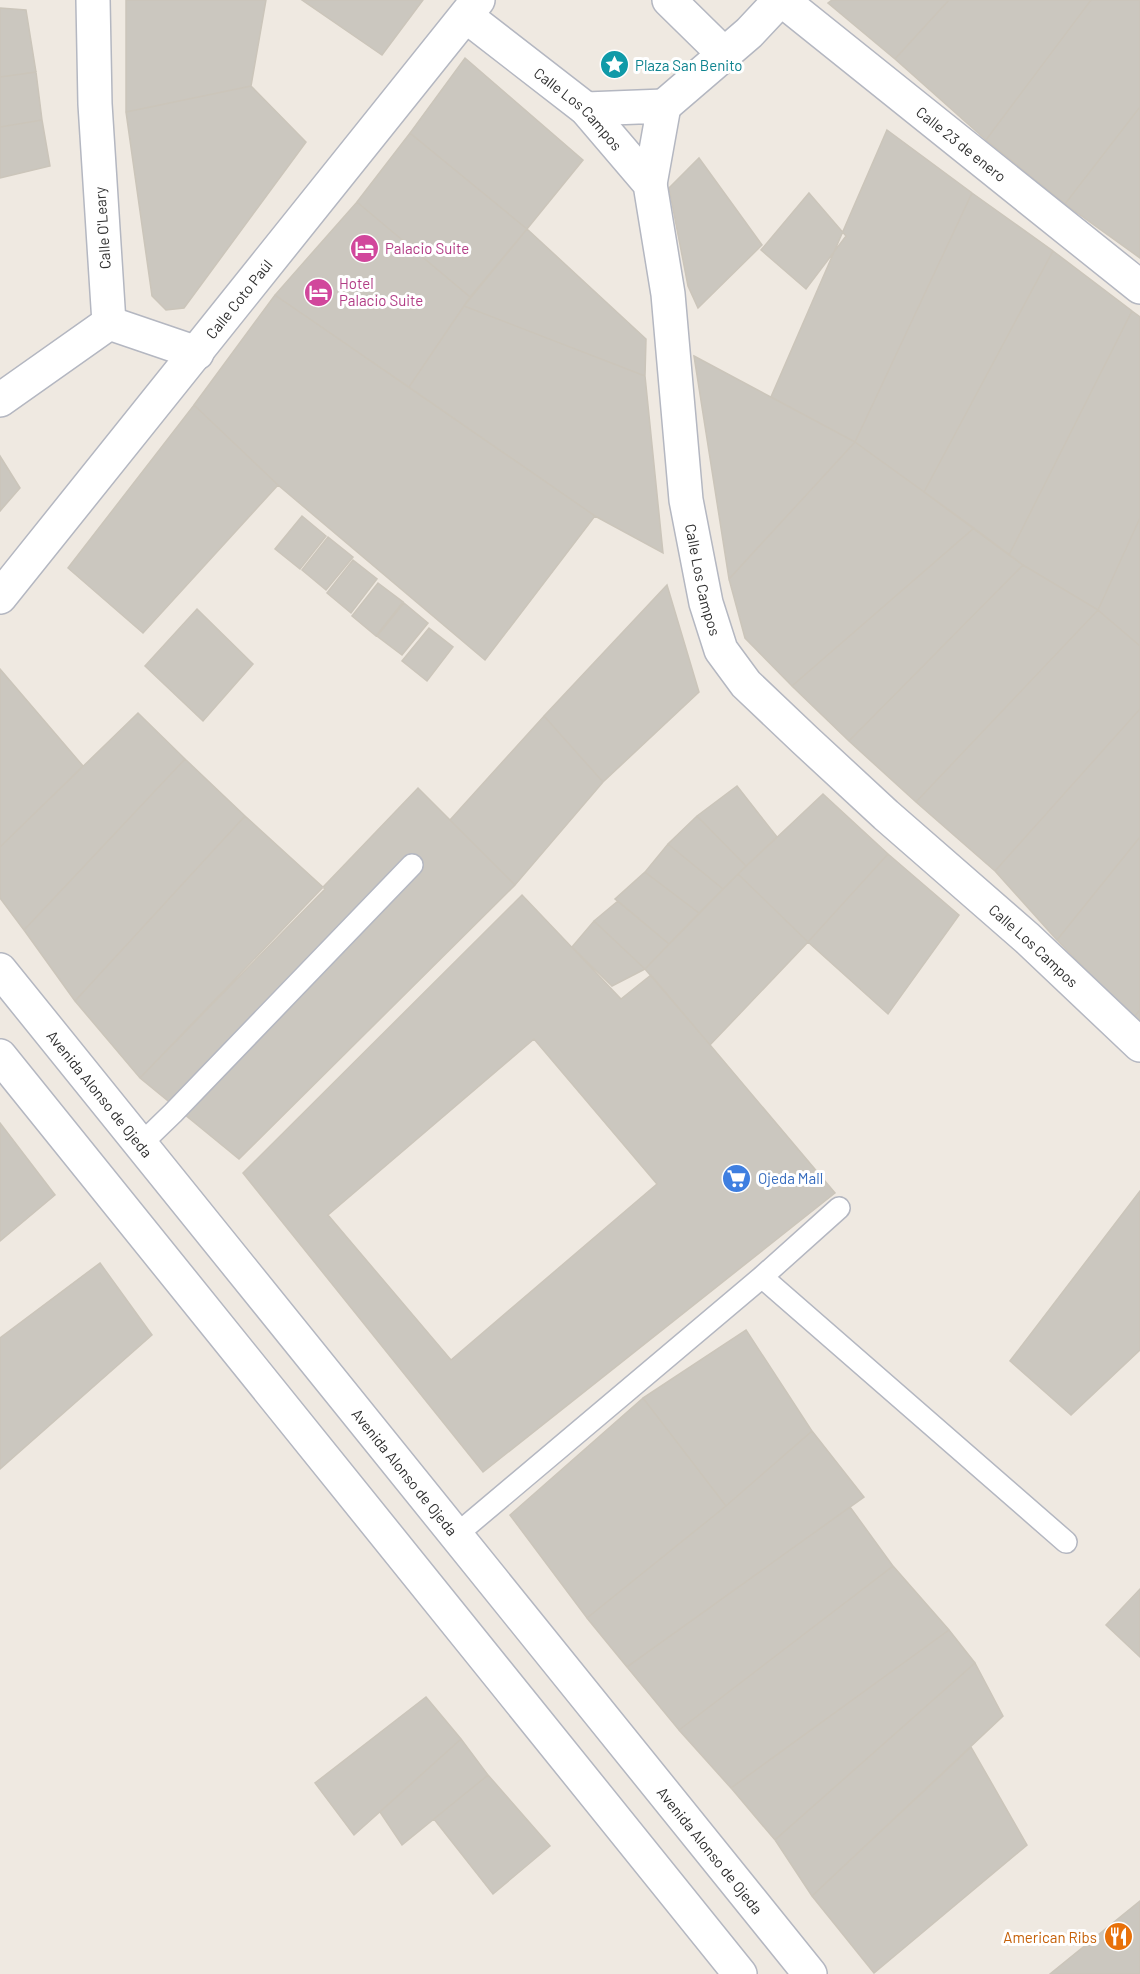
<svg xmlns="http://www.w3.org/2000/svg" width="1140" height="1974" font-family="Barlow,sans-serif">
	<rect width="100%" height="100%" fill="#efe9e1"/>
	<!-- building -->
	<path fill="#cbc7bf" stroke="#cbc5ba" stroke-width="1.5" fill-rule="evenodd" d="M 126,0 L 266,0 L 251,86 L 126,112 Z
		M 302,0 L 423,0 L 382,55 Z
		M 832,0 L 949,0 L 895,59 L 828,3 Z
		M 949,0 L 1091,0 L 986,140 L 895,59 Z
		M 1091,0 L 1140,0 L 1140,107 L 1065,204 L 986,140 Z
		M 0,8 L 26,10 L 36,72 L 0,77 Z
		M 465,58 L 583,160 L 527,229 L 410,133 Z
		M 36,72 L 42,120 L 0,127 L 0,77 Z
		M 251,86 L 306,142 L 184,308 L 166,310 L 152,296 L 126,112 Z
		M 1140,107 L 1140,258 L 1065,204 Z
		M 42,120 L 50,166 L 0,178 L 0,127 Z
		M 887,130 L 972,193 L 855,442 L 771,397 Z
		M 410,133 L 527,229 L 470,297 L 357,202 Z
		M 699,158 L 762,245 L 698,308 L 688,286 L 669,188 Z
		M 809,193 L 846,236 L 806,289 L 761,250 Z
		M 972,193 L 1053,251 L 924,492 L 855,442 Z
		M 357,202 L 470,297 L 409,387 L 275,295 Z
		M 527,229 L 646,339 L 645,376 L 464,306 Z
		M 1053,251 L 1132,311 L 1009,555 L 924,492 Z
		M 275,295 L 595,516 L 485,660 L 278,485 L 194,405 Z
		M 464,306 L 645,376 L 663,553 L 595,516 L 409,387 Z
		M 1132,311 L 1140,317 L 1140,518 L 1098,610 L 1023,565 L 1009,555 Z
		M 694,356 L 855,442 L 729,579 Z
		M 194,405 L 278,485 L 143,633 L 68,568 Z
		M 855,442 L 974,528 L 792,686 L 745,638 L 729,579 Z
		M 0,456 L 20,488 L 0,511 Z
		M 302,516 L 326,536 L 300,569 L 275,549 Z
		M 1140,518 L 1140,646 L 1098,610 Z
		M 974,528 L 1023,565 L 849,741 L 792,686 Z
		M 328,537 L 353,557 L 326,590 L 302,570 Z
		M 353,560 L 377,579 L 351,613 L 327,593 Z
		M 1023,565 L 1098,610 L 916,802 L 849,741 Z
		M 378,583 L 403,602 L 376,636 L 352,616 Z
		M 667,585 L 699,692 L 603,782 L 544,716 Z
		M 404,603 L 428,623 L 402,655 L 377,636 Z
		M 197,609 L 253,664 L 203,721 L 145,666 Z
		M 1098,610 L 1140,646 L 1140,709 L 995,871 L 916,802 Z
		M 429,628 L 453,647 L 427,681 L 402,661 Z
		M 0,669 L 83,766 L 0,847 Z
		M 1140,709 L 1140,837 L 1057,940 L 995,871 Z
		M 138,713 L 185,759 L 24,930 L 0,898 L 0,847 Z
		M 544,716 L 603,782 L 515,885 L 450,820 Z
		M 185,759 L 245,816 L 75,1001 L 24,930 Z
		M 737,786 L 777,837 L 746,866 L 697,816 Z
		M 418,788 L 515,885 L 239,1159 L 140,1078 Z
		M 823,794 L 888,854 L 808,942 L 738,874 Z
		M 245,816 L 325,889 L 140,1078 L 75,1001 Z
		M 697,816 L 746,866 L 723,889 L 668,844 Z
		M 1140,837 L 1140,1010 L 1133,1018 L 1057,940 Z
		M 668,844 L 723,889 L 699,913 L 645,872 Z
		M 888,854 L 959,915 L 888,1014 L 808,942 Z
		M 645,872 L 699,913 L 669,944 L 615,899 Z
		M 738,874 L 808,942 L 710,1045 L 645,969 Z
		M 522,895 L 621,999 L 651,975 L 835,1193 L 483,1472 L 243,1173 ZM 534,1039 L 657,1184 L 451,1360 L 328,1215 Z
		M 618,901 L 669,944 L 645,969 L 594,921 Z
		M 594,921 L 645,969 L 612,986 L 572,947 Z
		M 1140,1010 L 1140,1023 L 1133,1018 Z
		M 0,1123 L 55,1195 L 0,1241 Z
		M 1140,1191 L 1140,1350 L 1071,1415 L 1010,1361 Z
		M 100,1263 L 152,1335 L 0,1469 L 0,1338 Z
		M 746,1330 L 812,1431 L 726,1506 L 643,1398 Z
		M 643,1398 L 726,1506 L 587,1618 L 510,1515 Z
		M 812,1431 L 864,1497 L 627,1667 L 587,1618 L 726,1506 Z
		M 850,1507 L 893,1566 L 679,1730 L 627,1667 Z
		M 893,1566 L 949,1630 L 731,1788 L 679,1730 Z
		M 1140,1589 L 1140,1657 L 1106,1625 Z
		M 949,1630 L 975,1663 L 775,1840 L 731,1788 Z
		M 975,1663 L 1003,1716 L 812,1896 L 775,1840 Z
		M 426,1697 L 461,1739 L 354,1835 L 315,1783 Z
		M 461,1739 L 488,1775 L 402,1845 L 380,1812 Z
		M 971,1747 L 1027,1845 L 874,1973 L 812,1896 Z
		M 488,1775 L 550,1846 L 493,1894 L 434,1819 Z
		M 1140,1901 L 1140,1974 L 1050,1974 Z"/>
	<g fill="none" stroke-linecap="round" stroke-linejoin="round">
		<defs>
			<path id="lane" d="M 141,1144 L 173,1113 L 412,865
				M 762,1277 L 1066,1542
				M 456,1535 L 762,1277 L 839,1208"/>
			<g id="street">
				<path d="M 669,0 L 724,54"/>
				<path id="s1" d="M 782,0 L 1140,287"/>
				<path id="s2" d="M 466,16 L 586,109 L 650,184 L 668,294 L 686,500 L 706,603 L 721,650 L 746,684 L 805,740 L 886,815 L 1027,938 L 1140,1045"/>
				<path d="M 664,106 L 749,33 L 780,0"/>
				<path d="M 586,109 L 664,106 L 650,184"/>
				<path d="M 109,323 L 197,353"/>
				<path d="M 0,400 L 109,323 L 95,104 L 93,0"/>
				<path id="s3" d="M 0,597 L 478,0"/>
				<path id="s4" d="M 0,970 L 810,1974"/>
				<path d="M 0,1056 L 740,1974"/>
			</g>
		</defs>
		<!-- lane casing -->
		<use href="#lane" stroke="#b4b7c1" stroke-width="24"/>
		<!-- street casing -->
		<use href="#street" stroke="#b4b7c1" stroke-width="36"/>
		<!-- lane -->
		<use href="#lane" stroke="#fff" stroke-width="21"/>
		<!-- street -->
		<use href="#street" stroke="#fff" stroke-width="33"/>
	</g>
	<!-- icons -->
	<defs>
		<symbol id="sight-disc" viewBox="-11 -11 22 22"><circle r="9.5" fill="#0f9aa8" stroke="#fff"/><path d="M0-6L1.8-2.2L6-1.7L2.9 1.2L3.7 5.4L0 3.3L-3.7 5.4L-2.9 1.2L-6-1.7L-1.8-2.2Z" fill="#fff"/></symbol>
		<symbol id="hotel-disc" viewBox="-11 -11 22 22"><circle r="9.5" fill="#d1479c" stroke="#fff"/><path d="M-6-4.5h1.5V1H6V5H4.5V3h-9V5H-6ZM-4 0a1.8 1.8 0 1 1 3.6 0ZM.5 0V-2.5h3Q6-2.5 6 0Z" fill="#fff"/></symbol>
		<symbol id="supermarket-disc" viewBox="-11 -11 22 22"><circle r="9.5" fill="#3f7fe0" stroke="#fff"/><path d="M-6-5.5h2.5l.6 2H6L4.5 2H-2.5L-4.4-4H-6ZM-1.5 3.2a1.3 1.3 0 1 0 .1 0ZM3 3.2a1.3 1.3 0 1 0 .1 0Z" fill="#fff"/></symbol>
		<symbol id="restaurant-disc" viewBox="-11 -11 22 22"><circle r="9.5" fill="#e8710a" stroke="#fff"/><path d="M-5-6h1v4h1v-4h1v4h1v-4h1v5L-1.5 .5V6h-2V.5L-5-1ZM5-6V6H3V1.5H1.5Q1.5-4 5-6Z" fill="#fff"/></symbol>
	</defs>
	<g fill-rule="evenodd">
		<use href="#sight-disc" x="598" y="48" width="33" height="33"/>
		<use href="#hotel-disc" x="348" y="232" width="33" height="33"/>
		<use href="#hotel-disc" x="302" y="276" width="33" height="33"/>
		<use href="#supermarket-disc" x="720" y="1162" width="33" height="33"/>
		<use href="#restaurant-disc" x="1102" y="1920" width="33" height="33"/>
	</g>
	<g text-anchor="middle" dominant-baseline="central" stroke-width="6" stroke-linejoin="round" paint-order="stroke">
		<!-- culture labels -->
		<g font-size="15" fill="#0d838f" stroke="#fff" text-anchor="start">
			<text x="635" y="65">Plaza San Benito</text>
		</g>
		<!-- street labels -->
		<g font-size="15" fill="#2e2e2e" stroke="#fff">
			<text stroke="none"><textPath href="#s2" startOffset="146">Calle Los Campos</textPath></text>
			<text stroke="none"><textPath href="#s1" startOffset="230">Calle 23 de enero</textPath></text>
			<text transform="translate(102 228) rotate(-94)">Calle O'Leary</text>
			<text stroke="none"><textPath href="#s3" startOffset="382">Calle Coto Paúl</textPath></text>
			<text stroke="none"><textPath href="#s2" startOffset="650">Calle Los Campos</textPath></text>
			<text stroke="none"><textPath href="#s2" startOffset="1154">Calle Los Campos</textPath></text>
			<text stroke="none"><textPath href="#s4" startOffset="159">Avenida Alonso de Ojeda</textPath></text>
			<text stroke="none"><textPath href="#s4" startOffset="645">Avenida Alonso de Ojeda</textPath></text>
			<text stroke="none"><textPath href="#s4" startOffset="1131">Avenida Alonso de Ojeda</textPath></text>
		</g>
		<!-- hotel labels -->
		<g font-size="15" fill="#b23c85" stroke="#fff" text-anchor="start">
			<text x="385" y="248">Palacio Suite</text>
			<text x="339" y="283">Hotel<tspan x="339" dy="17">Palacio Suite</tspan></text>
		</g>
		<!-- shop labels -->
		<g font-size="15" fill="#366cbe" stroke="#fff" text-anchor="start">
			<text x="758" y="1178">Ojeda Mall</text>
		</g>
		<!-- food labels -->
		<g font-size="15" fill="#c56008" stroke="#fff" text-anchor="end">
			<text x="1097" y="1937">American Ribs</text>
		</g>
	</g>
</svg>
